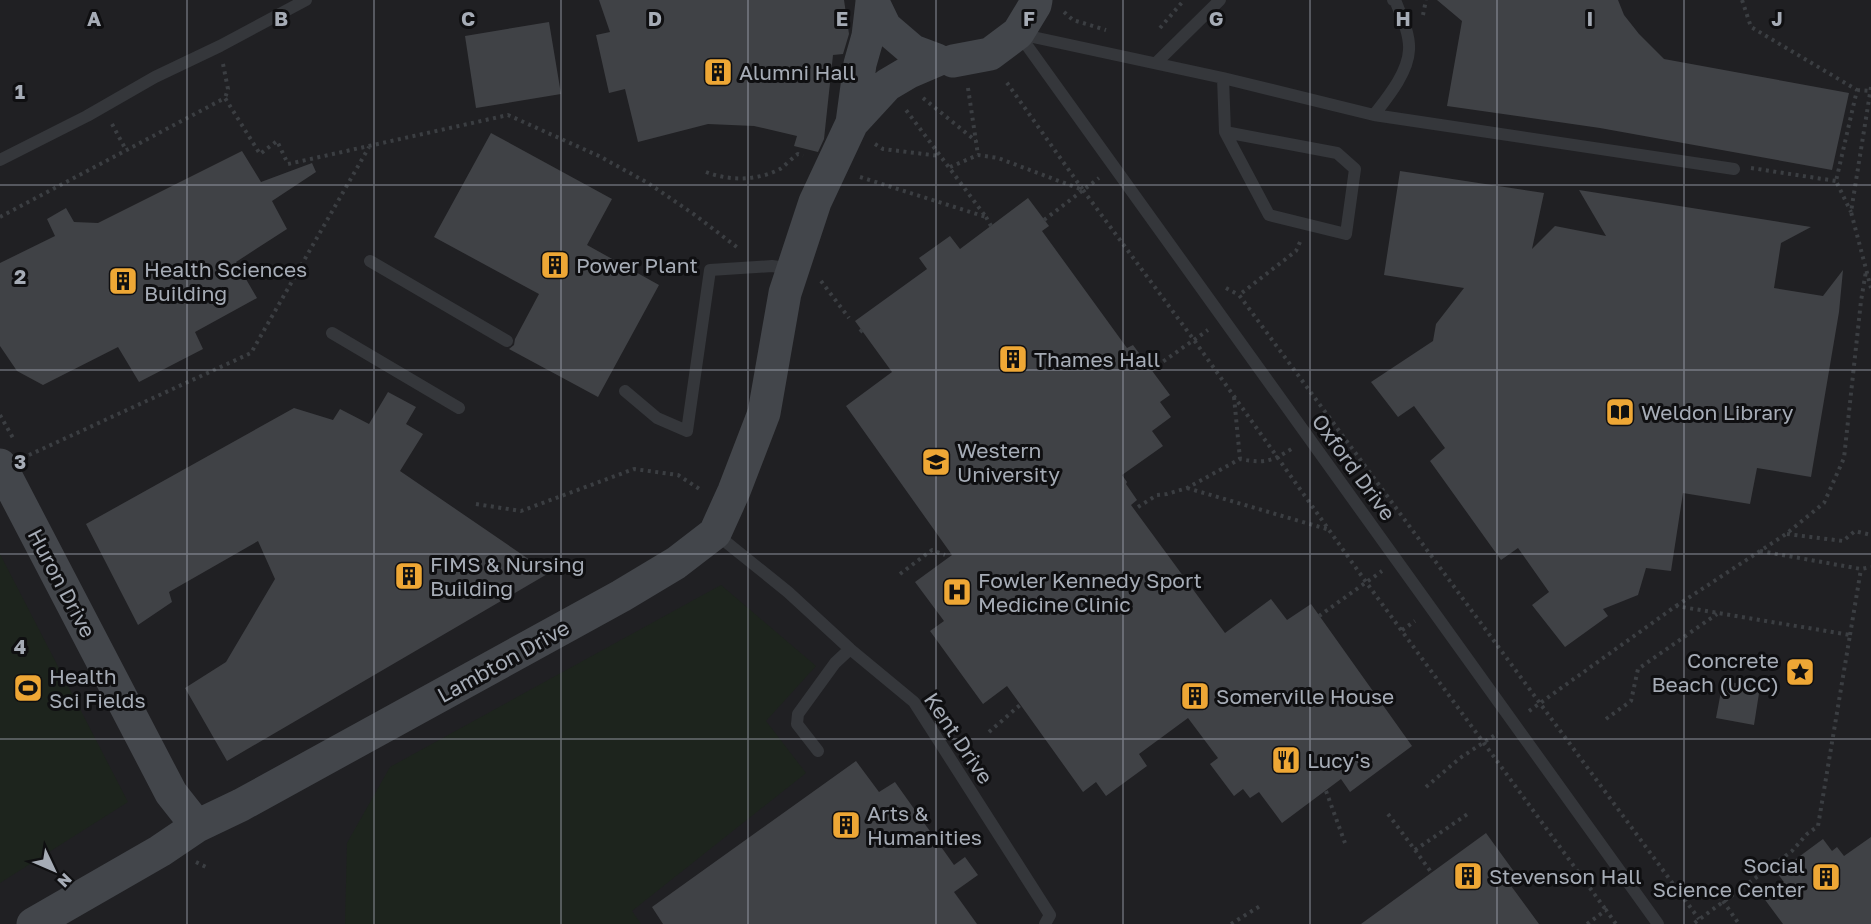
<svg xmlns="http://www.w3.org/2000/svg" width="1871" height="924" font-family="'Golos Text',sans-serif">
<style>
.built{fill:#202023}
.green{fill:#1d241d}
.building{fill:#404246}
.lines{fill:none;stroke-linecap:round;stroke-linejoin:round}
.path{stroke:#3b3e42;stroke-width:4;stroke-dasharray:3 4.5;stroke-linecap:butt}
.lane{stroke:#35373b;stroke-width:12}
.secondary{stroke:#43464b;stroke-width:33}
.grid{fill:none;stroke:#a6acb6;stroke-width:1.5;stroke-opacity:0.55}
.labels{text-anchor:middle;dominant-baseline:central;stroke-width:6;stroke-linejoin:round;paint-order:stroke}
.poi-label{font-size:21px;fill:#a6acb6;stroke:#0f0f11;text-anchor:start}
.street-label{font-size:21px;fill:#a6acb6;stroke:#0f0f11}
.grid-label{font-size:20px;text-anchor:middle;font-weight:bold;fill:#a6acb6;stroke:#0f0f11;stroke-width:6;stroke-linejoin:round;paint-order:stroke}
</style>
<rect width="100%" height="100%" fill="#141416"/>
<path class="built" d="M0 0H1871V924H0Z"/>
<path class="green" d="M0 554 128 802 0 883Z
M721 585 816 666 766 721 806 773 632 911 641 924H345L347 843 390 767Z"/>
<path class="building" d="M599 0H844L849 34 843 54 833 55 824 139 818 152 794 146 797 136 754 126 708 124 638 142 625 89 609 93 596 35 610 32Z
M1437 0H1618L1624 15 1639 34 1664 59 1849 93 1832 170 1600 128 1447 106 1462 21Z
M549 22 561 94 476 108 465 36Z
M491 133 612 199 587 245 659 285 598 397 509 349 514 345 515 339 539 294 434 237Z
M242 151 261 182 312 163 316 172 272 201 287 229 236 262 257 298 195 332 203 349 139 382 118 347 43 385 17 371 0 346V263L55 236 47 219 66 208 74 222 98 223Z
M1400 171 1544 193 1532 249 1555 226 1606 236 1579 190 1811 227 1781 243 1774 288 1823 296 1843 270 1839 312 1811 477 1757 468 1750 504 1683 493 1671 571 1646 568 1638 595 1603 609 1608 616 1565 647 1532 605 1549 592 1518 548 1501 560 1430 461 1445 448 1414 406 1398 417 1371 382 1433 341 1436 324 1464 288 1384 275Z
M1028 198 1049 226 1042 231 1127 348 1133 345 1170 395 1160 402 1171 417 1152 431 1163 446 1122 475 1127 482 1126 484 1137 500 1131 505 1225 633 1271 599 1287 620 1311 604 1412 746 1350 792 1341 779 1282 823 1259 792 1250 798 1243 789 1234 796 1210 764 1218 758 1188 718 1139 754 1147 766 1106 796 1096 782 1083 792 1007 686 983 704 930 631 944 621 915 582 952 555 846 406 892 372 855 321 927 269 919 258 950 236 960 249Z
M388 392 416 407 406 424 423 434 400 471 549 573 227 761 185 688 226 662 275 579 258 541 169 592 172 602 138 625 86 524 294 408 333 420 340 409 369 424Z
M1723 681 1760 687 1754 725 1716 718Z
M856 761 879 792 895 782 954 865 965 857 978 875 954 892 977 924H663L652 907Z
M1486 833 1515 873 1506 879 1539 924H1361Z
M1871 837V924H1783L1763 897 1784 882 1777 873 1823 839 1832 851 1837 847 1844 856Z"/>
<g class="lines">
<path class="path" d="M1742 0 1751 27 1857 90 1836 181 1851 212
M1064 12 1073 20 1106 30
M1423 15 1426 0
M1160 28 1184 0
M223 64 228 89 225 98
M1871 87 1851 212 1871 288
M968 88 978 155
M1857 90 1870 91
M923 98 976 141
M112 124 126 150
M875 144 883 149 940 156
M950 167 978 155 998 158 1083 190 1005 80
M1751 168 1836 181
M706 172C729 181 757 181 780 169 786 165 792 158 798 154L803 156
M860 177 986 217 906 110
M1083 190 1194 340 1366 582 1606 910
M0 217 225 98 260 154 277 141 288 164 508 115 599 156 648 183 695 215 738 248
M986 217 991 226
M1044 220 1099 178
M1300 242 1296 251 1239 295 1699 919
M821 281 849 318
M1226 288 1239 295
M860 332 862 330
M1151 370 1208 330
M1234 397 1240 459
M0 415 13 438
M29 455 251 353 369 147
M1187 488 1330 530
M476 504 521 511 634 469 678 475 701 490
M1138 507 1157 495 1167 494 1187 488 1240 459C1265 464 1272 461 1293 448
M1787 534 1843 541 1855 531 1871 535
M1760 551 1861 569 1871 567
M900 574 932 550 945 555
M1676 606 1786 534 1824 503 1844 458 1861 301 1866 271
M1319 616 1382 571
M1402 630 1415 621
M1850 635 1861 569
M1529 711 1676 606 1850 635 1818 826 1807 834 1792 851 1693 924
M1606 719 1631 701 1638 669 1717 614
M989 732 1020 705
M1426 787 1460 758 1498 733
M1326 791 1345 843
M1388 814 1415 850 1469 813
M1415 850 1431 872
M196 862 206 867
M1723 901 1739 924
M1231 924 1260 906
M1587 924 1606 910 1616 924"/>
<path class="lane" d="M1018 33 1658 924
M1019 34 1223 78 1225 132 1269 215 1346 234 1355 169 1337 153 1225 132
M1157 62 1220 0
M1223 78 1374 115 1734 169
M1374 115C1387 98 1408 73 1409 50 1410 34 1401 15 1395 0H1393
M0 160 87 116 155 77 220 46 306 0
M370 261 507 341
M332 333 459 408
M625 391 657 418 687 431 710 270 772 266 792 269
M716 534 788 592 850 649 914 702 1050 915 1045 924
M818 751 797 724 798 714 835 663 850 649"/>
<path class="secondary" d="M872 0 885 27 913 51 937 60
M953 61 990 54 1018 33 1035 5 1036 0
M852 123 860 64 868 36 872 2
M0 465 171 793 197 826
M33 924 160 851 197 826 241 805 621 596 676 563 715 533 734 491 764 413 785 293 815 202 852 123 887 85 909 72 937 60"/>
</g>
<path class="grid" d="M187 0V924M374 0V924M561 0V924M748 0V924M936 0V924M1123 0V924M1310 0V924M1497 0V924M1684 0V924M0 185H1871M0 370H1871M0 554H1871M0 739H1871"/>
<defs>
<g id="building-square" transform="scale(1.5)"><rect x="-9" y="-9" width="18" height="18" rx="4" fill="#eea735" stroke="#0f0f11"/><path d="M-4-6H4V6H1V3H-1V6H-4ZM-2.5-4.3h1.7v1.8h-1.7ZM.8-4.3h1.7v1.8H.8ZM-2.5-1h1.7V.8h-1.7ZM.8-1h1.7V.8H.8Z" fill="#111"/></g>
<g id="library-square" transform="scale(1.5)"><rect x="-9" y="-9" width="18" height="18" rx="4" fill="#eea735" stroke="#0f0f11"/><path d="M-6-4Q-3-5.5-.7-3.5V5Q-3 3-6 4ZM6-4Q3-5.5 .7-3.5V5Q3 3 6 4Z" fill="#111"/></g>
<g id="university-square" transform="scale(1.5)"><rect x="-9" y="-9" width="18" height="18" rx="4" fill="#eea735" stroke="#0f0f11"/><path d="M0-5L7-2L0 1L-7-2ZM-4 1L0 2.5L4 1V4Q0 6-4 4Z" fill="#111"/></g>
<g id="hospital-square" transform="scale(1.5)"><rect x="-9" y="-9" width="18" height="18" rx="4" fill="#eea735" stroke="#0f0f11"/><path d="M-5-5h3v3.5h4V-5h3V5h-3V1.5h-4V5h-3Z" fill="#111"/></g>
<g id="sight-square" transform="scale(1.5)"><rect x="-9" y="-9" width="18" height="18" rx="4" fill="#eea735" stroke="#0f0f11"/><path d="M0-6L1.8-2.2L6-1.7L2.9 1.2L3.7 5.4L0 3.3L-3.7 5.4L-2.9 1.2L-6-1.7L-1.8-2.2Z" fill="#111"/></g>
<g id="stadium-square" transform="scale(1.5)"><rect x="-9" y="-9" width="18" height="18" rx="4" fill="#eea735" stroke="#0f0f11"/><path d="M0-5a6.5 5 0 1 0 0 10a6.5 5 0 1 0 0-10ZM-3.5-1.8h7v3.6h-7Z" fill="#111"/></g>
<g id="restaurant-square" transform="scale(1.5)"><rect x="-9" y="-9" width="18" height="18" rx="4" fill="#eea735" stroke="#0f0f11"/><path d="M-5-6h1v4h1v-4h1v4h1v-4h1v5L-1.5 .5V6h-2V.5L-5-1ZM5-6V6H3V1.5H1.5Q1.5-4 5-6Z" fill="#111"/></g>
</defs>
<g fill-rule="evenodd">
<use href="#building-square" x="718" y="72"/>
<use href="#building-square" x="555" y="265"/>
<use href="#building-square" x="123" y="281"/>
<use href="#building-square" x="1013" y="359"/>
<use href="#library-square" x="1620" y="412"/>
<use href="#university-square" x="936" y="462"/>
<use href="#building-square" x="409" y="576"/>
<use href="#hospital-square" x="957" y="592"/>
<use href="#sight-square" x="1800" y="672"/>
<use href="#stadium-square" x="28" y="688"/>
<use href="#building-square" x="1195" y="696"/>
<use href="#restaurant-square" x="1286" y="760"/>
<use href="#building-square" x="846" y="825"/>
<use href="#building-square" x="1468" y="876"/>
<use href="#building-square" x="1826" y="877"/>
</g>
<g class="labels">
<g class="poi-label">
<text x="739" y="72">Alumni Hall</text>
<text x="576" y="265">Power Plant</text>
<text x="144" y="269">Health Sciences<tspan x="144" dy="24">Building</tspan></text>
<text x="1034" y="359">Thames Hall</text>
<text x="1641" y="412">Weldon Library</text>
<text x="957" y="450">Western<tspan x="957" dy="24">University</tspan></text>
<text x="430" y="564">FIMS &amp; Nursing<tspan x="430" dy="24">Building</tspan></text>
<text x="978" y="580">Fowler Kennedy Sport<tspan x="978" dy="24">Medicine Clinic</tspan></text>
<text x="1779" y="660" text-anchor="end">Concrete<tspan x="1779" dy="24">Beach (UCC)</tspan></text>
<text x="49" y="676">Health<tspan x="49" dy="24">Sci Fields</tspan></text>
<text x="1216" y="696">Somerville House</text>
<text x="1307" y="760">Lucy's</text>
<text x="867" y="813">Arts &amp;<tspan x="867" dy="24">Humanities</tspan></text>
<text x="1805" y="865" text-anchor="end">Social<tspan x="1805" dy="24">Science Center</tspan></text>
<text x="1489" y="876">Stevenson Hall</text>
</g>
<g class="street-label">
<text transform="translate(1354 467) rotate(54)">Oxford Drive</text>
<text transform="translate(62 583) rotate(62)">Huron Drive</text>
<text transform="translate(503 661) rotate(-29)">Lambton Drive</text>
<text transform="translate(959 738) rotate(56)">Kent Drive</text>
</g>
</g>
<g class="grid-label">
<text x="94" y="26">A</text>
<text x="281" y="26">B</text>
<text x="468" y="26">C</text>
<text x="655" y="26">D</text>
<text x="842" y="26">E</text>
<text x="1029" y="26">F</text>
<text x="1216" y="26">G</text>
<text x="1403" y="26">H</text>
<text x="1590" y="26">I</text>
<text x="1777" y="26">J</text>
<text x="20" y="99">1</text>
<text x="20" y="284">2</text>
<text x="20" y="469">3</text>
<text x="20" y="654">4</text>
</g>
<g transform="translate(54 870) rotate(134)" stroke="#0f0f11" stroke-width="4.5" paint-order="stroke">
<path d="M0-4.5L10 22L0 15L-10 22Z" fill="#a6acb6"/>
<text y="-9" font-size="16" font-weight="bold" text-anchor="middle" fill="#a6acb6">N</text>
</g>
</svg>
